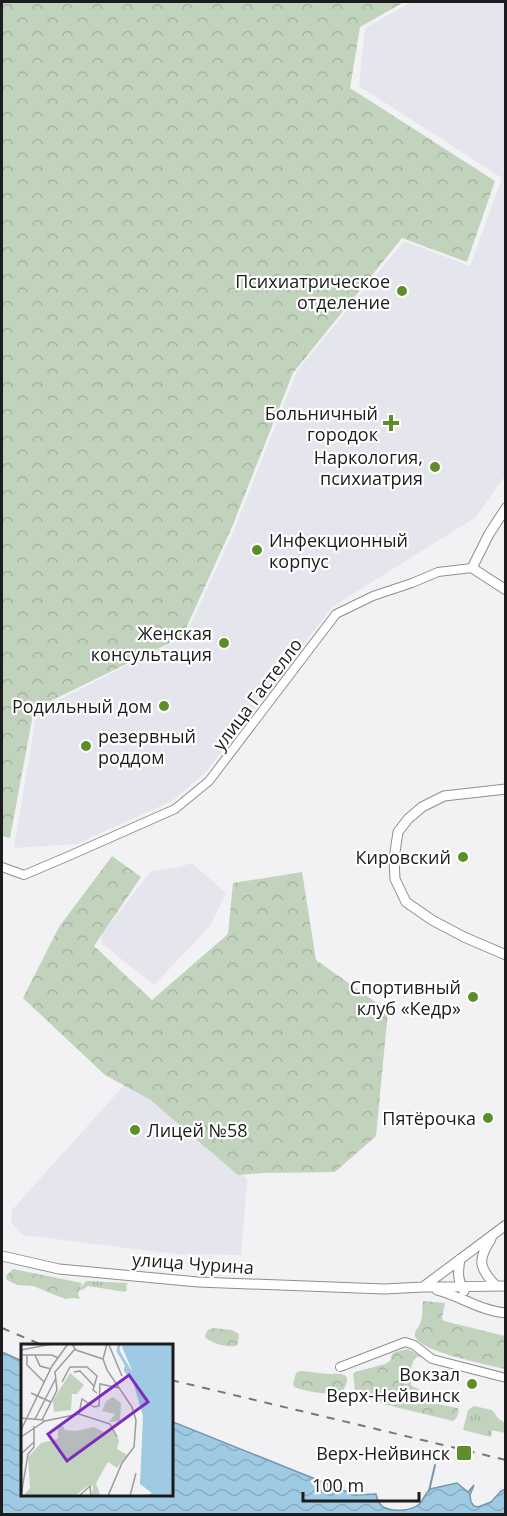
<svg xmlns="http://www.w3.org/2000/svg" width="507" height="1516" font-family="'Open Sans',sans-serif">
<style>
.built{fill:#e5e5ee}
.grass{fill:url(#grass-tufts)}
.forest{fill:url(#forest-crowns)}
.water{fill:url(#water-waves);stroke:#7796a8;stroke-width:1.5}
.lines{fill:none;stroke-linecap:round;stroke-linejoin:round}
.stream{stroke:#7796a8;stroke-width:2}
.minor-casing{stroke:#8f8f91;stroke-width:10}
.tertiary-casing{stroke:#8f8f91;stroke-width:11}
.minor{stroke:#fff;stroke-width:8}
.tertiary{stroke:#fff;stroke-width:9}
.rail{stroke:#787879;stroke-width:2;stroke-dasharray:8 8;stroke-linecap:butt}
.poi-dot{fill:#5c8f27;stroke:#fff;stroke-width:2}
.labels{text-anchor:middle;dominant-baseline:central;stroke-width:4.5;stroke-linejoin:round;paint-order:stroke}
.poi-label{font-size:18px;fill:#1c1c1d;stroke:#fff;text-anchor:end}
.street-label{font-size:18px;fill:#1c1c1d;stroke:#fff}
.inset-river{fill:none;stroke:#9ecae4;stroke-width:3}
.inset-road{fill:none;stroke:#9c9c9e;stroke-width:1.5}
.view{fill:#7b2cbf;fill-opacity:0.15;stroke:#7b2cbf;stroke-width:3}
.inset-edge{fill:none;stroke:#1c1c1d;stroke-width:3}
</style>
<defs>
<pattern id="grass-tufts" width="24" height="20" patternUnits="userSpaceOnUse" patternTransform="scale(1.5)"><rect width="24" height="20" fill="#c2d3bd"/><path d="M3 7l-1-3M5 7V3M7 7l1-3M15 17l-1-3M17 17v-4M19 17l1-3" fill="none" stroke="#a6b5a2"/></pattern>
<pattern id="forest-crowns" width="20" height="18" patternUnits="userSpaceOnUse" patternTransform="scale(1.5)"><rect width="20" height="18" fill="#c2d3bd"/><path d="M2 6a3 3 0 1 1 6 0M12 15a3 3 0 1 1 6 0" fill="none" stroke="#a6b5a2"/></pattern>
<pattern id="water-waves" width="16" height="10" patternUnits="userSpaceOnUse" patternTransform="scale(1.5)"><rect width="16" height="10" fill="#9ecae4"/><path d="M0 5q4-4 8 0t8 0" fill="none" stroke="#88adc3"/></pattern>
</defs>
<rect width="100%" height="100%" fill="#f2f2f4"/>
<path class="built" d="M411 2H505V476L476 517 332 607 205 773 172 801 76 844 14 848 37 711 185 636 232 535 297 371 404 241 470 266 502 178 359 86 365 28Z
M192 863 226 893 210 926 154 985 101 943 103 933 151 871 179 867Z
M127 1082 247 1179 241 1255 174 1254 23 1235 11 1222 12 1210Z"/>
<path class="grass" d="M86 1281 128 1283 126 1286 127 1290 125 1292 88 1286 82 1290H79Z
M474 1406 492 1410 498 1418 505 1423V1433L492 1430 491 1437 463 1430 468 1410Z"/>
<path class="forest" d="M2 2H404L360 27 350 88 495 181 467 262 402 238 293 373 232 527 182 637 34 709 10 838 2 836Z
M112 856 141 877 94 946 152 1000 228 934 233 883 302 872 316 960 388 1011 376 1136 335 1172 263 1173 238 1175 149 1099 105 1075 23 998 59 927Z
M13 1269 82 1283 78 1294 80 1299 73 1298 65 1299 33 1286 17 1285 7 1280 6 1276Z
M423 1301 445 1303 442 1318 444 1321 505 1336V1369C490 1365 419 1352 415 1336 414 1330 418 1329 420 1324 423 1318 422 1308 423 1301Z
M212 1328 232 1330 239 1334 238 1343 236 1346C227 1347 212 1344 205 1337 206 1332 207 1330 212 1328Z
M408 1349 423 1357H417C409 1363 411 1376 411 1385 414 1388 422 1389 423 1393 423 1395 422 1397 423 1399L425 1401 457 1408 459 1410C458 1414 457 1419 453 1421L383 1404 373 1394 355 1390 353 1374 355 1372 385 1364 390 1361 392 1354 395 1352Z
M300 1371C310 1371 320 1374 331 1374 335 1374 343 1373 346 1376 349 1380 345 1387 343 1391 328 1396 309 1392 294 1387L293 1384 296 1373Z"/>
<path class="water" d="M2 1352 22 1361V1494H171V1421L355 1495 376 1494C377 1499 379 1504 383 1507 392 1512 410 1511 418 1505 424 1501 424 1494 430 1489L457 1483 468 1492 474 1485 470 1495 471 1502 474 1506 478 1507 491 1502 501 1491 505 1489V1514H2Z"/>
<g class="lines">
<path class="stream" d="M429 1491 435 1465"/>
<g class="minor-casing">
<path id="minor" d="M2 867 24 875 71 855 175 809 209 781 336 614 373 596 412 583 438 572 472 568
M340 1367 405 1342 414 1345 432 1359 506 1378"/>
</g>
<g class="tertiary-casing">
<path id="tertiary" d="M506 508 489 534 472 568 506 590
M506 789 444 796 422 807 408 819 398 832 394 859 395 879 406 902 432 920 464 937 506 955
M491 1239C477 1260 479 1268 496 1286
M2 1256 59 1269 198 1282 384 1289 423 1287 506 1286
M460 1259C458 1271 457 1280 464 1291
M423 1287 506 1225
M437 1290C460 1296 481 1311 506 1313"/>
</g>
<use href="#minor" class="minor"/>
<use href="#tertiary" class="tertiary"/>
<path class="rail" d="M2 1328 42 1345
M171 1380 506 1460"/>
</g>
<g class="poi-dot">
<circle cx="402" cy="291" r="6"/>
<path d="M388 414h6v6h6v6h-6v6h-6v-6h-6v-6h6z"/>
<circle cx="435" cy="467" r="6"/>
<circle cx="257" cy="550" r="6"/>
<circle cx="224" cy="643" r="6"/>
<circle cx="164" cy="706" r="6"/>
<circle cx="86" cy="746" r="6"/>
<circle cx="463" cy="857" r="6"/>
<circle cx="473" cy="997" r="6"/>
<circle cx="488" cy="1118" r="6"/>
<circle cx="135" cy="1130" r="6"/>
<circle cx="472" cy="1384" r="6"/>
<rect x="456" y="1445" width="16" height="16" rx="3"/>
</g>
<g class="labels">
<g class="poi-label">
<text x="390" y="281">Психиатрическое<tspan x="390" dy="21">отделение</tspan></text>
<text x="378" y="413">Больничный<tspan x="378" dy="21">городок</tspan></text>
<text x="423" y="457">Наркология,<tspan x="423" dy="21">психиатрия</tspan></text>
<text x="269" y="540" text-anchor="start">Инфекционный<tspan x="269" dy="21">корпус</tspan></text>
<text x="212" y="633">Женская<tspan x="212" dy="21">консультация</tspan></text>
<text x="152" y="706">Родильный дом</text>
<text x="98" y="736" text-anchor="start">резервный<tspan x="98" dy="21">роддом</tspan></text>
<text x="451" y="857">Кировский</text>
<text x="461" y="987">Спортивный<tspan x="461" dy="21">клуб «Кедр»</tspan></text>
<text x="476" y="1118">Пятёрочка</text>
<text x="147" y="1130" text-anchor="start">Лицей №58</text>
<text x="460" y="1374">Вокзал<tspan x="460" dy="21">Верх-Нейвинск</tspan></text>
<text x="450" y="1453">Верх-Нейвинск</text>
</g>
<g class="street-label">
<text transform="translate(257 694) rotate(-53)">улица Гастелло</text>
<text transform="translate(193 1263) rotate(4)">улица Чурина</text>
</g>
</g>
<g transform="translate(21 1344)">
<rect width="152" height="152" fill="#f2f2f4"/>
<path d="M49 29 63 41 56 50H51L50 66 33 68 32 56ZM92 53 100 59 99 77 88 78 94 70 81 67 85 57ZM42 82 44 86 55 87 73 83 83 88 91 84 98 96 96 105 106 111 96 124 87 118 75 139 79 151H71L72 142 68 141 55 151 2 152 9 144 7 113 20 99 37 95V83Z" fill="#c2d3bd"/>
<path d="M151 0V151H127L131 149 119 140 122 72 112 38 103 27V23L107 22 111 27 100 0Z" fill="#9ecae4"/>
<path class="inset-river" d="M98 0 97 7 110 29"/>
<path class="inset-road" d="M51 0 55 6 82 15M86 0 82 15 86 26 111 63 115 76 113 103 101 119 87 152M88 1 101 32M0 6 31 0M0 11H31L37 14M6 11V21L23 38M14 11 19 22 30 25M53 28 59 27 73 42M41 38 49 23H66L76 32 72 46 76 49M10 49 30 58M78 52 88 45 78 53M58 70 61 55 73 63 78 62 79 40 98 44M58 70 89 80 96 93M0 74 23 76M14 75 35 34M21 76 36 46 34 28 54 5M0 86 31 22 47 0M0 93 24 77 58 70M1 119V109L13 98M0 152 7 110 13 103V82M58 152 69 142 70 152M109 152 115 129"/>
<path class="view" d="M108 31 127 58 46 117 27 90Z"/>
<rect width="152" height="152" class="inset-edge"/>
</g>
<rect width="507" height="1516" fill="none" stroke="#1c1c1d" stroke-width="6"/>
<path d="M303 1492v9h116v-9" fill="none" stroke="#1c1c1d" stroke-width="3"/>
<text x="312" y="1492" font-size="18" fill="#1c1c1d" stroke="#ffffff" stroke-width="4.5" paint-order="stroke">100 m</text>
</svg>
